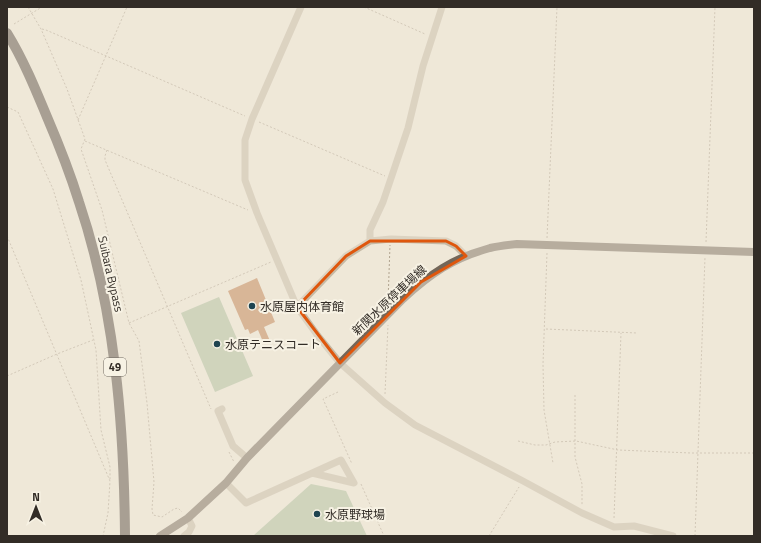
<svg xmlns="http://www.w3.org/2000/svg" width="761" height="543" font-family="'Titillium Web','Noto Sans JP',sans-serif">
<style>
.green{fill:#aabc9a}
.building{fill:#bd7a48}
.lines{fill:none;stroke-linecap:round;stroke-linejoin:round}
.path{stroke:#b1a490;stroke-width:1;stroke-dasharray:2 2;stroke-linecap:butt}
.minor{stroke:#c6baa5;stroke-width:7}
.major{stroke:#736658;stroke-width:8}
.highway{stroke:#53483e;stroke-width:10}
.marked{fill:none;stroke:#df570d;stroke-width:3;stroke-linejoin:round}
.poi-dot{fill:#1f4450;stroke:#f7f2e4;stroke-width:1.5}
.labels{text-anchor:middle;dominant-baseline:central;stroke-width:4;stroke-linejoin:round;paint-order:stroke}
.shield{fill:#f7f2e4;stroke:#6d675f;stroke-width:1}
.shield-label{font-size:11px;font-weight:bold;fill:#322c26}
.street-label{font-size:12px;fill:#322c26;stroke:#f7f2e4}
.poi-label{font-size:12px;fill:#322c26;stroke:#f7f2e4;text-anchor:start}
</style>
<rect width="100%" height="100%" fill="#efe8d8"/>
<path class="green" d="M219 297 253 376 215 392 181 313Z
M311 484 346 491 367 536H253Z"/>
<path class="building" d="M257 278 275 322 264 327 270 341 264 344 258 330 250 334 248 329 245 330 228 291Z"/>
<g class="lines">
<path class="path" d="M28 7 41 29 67 89 85 139 81 149 102 210 129 323 139 341 147 403 154 482 152 509 153 515 162 517 174 509 178 508 182 512
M364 7 425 34
M14 24 42 7
M42 29 46 30 245 116
M7 107 18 112 53 189 81 280 96 350 101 430 110 467V481
M78 120 127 7
M259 122 385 176
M85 141 248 210
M107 150 105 156V160L211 409
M7 236 110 481 108 513 103 536
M547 238 557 7
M706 242 715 7
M547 253 543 364 544 410 553 463
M388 302 390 245
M129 323 271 262
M546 329 637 333
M7 376 57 354 93 340
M338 392 323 399 352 464
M385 394 388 325
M575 395V457L582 484V505
M518 441 535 445H546L555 442 576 441 618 450 691 453H754
M229 452 234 462
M361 484 384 536
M614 518 621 333
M489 536 519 487
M695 536 705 257"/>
<path class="minor" d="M301 7 252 119 245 140V180L257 213 297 307 318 336 340 363 385 403 415 425 523 481 582 513 614 527 634 526 673 536
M370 241V230L383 202 408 128 423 66 442 7
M297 307 346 256 370 241 391 239 446 241 456 246 466 256
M222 409 218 411 233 446 247 458
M226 483 246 503 341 460 354 483 312 473
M184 536 189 532 192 526 188 518"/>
<path class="major" d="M160 536 188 518 226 483 247 458 403 299C430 274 453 258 490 248 499 246 508 245 517 244L754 252"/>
<path class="highway" d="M7 33C23 59 35 88 47 117 59 145 70 173 79 202 115 309 124 424 125 536"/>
</g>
<path d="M0 0H761V543H0ZM370 241H446L456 246 466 256 421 282 340 363 297 307 346 256Z" fill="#efe8d8" fill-opacity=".55" fill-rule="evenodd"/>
<path class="marked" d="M370 241H446L456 246 466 256 421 282 340 363 297 307 346 256Z"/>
<g class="poi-dot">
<circle cx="252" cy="306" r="4"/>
<circle cx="217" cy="344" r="4"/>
<circle cx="317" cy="514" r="4"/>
</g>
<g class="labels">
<rect class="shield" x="104" y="358" width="22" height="18" rx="3"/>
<g class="shield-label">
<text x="115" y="367">49</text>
</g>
<g class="street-label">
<text transform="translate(111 274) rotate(77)">Suibara Bypass</text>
<text transform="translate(389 300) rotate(-43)">新関水原停車場線</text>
</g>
<g class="poi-label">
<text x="260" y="306">水原屋内体育館</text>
<text x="225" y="344">水原テニスコート</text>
<text x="325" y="514">水原野球場</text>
</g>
</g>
<rect width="761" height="543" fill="none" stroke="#322c26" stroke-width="16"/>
<g transform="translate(36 507)" stroke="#f7f2e4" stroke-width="3" paint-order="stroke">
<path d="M0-3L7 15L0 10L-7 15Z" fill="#322c26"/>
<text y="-6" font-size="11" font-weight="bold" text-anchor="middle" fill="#322c26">N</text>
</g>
</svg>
